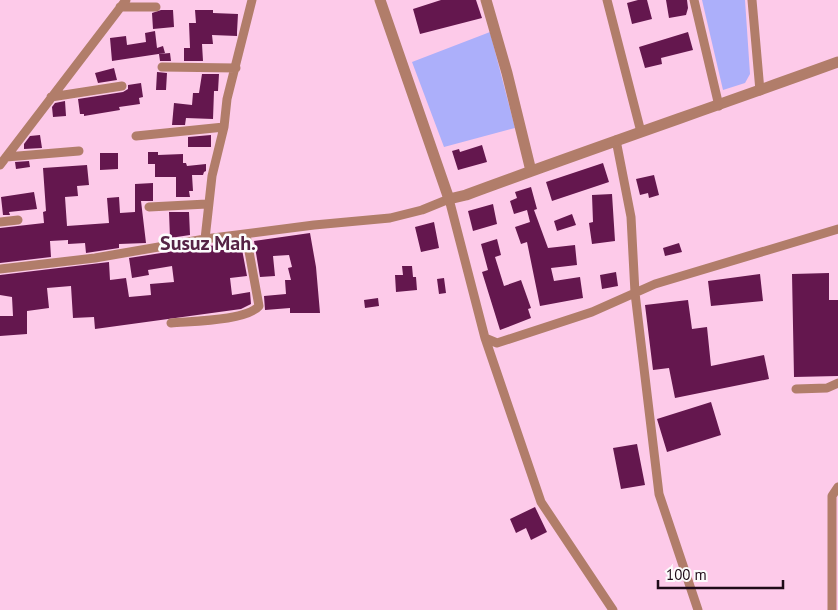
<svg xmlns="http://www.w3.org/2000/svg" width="838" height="610" font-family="'PT Sans',sans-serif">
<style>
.green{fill:#acaffa}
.building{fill:#64174e}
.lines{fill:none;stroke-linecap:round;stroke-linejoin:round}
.minor{stroke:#b17d6a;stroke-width:9}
.tertiary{stroke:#b17d6a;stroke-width:11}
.labels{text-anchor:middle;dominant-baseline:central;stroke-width:5;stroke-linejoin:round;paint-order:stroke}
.district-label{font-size:20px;font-weight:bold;fill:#552345;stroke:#fcfcfc}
</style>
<rect width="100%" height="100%" fill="#fdcae9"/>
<path class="green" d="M702 0H745L750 74 745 83 723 90Z
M490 32 515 128 444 147 412 62Z"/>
<path class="building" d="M441 0H476L482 18 420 34 413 9Z
M638 0H647L652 19 632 24 627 3Z
M666 0H687L688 8 686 15 669 18Z
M161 10H173L174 27 153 29 152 13Z
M195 10H213V13L238 14 237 32V36L212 35 213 44H202L203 61H184V48H190L189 23H196Z
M155 31 157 48 163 46 165 53 112 61 110 38 126 36 127 45 146 42 145 33Z
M688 32 693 50 661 58 662 64 645 68 639 47Z
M170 53 171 61H160L159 54Z
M114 68 117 80 98 83 95 73Z
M157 72 167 73 166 90H156Z
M202 74H219L218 91H214L213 119 186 118 185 125H172L174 103 192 105 193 93H199Z
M141 83 143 97 139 98 140 104 119 107 120 110 84 116V114H80L78 99 123 92 128 89V85Z
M65 101 66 116 53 117 52 107 55 103Z
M40 135 42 148 24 149V144L30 136Z
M211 135V147H188V137Z
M482 145 487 162 458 170 452 151 459 149 460 152Z
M148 152H158V155L183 154V163H186L187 166 206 164V171L204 172 203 175H192L193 191H189L190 197H176V177H155V164H148Z
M100 153H118V169L100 170Z
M29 161 30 167 16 169 15 162Z
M603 163 609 182 552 201 546 182Z
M87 165 89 185 77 186 78 196 65 197 67 226 109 223 107 198 119 197 120 213 135 212V184L153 183V201H141L146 243 119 244V248L86 253 85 243 68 244V240L50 241 51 257 0 263V228L44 223 43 212 46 211 43 168Z
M654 175 659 195 649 198 648 193 640 195 636 179Z
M531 187 537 209 534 210 548 248 575 245 577 265 551 268 554 281 580 277 583 298 540 306 527 242 521 244 515 227 530 222 527 210 514 214 510 201 517 198 515 192Z
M34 192 37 209 9 212 10 215H3L1 197Z
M612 194 615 241 592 244 589 223 593 222 592 195Z
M493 204 497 224 473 231 468 211Z
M169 212H189L190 235 170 238Z
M572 214 576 225 557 231 554 221Z
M434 222 439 248 421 252 415 227Z
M310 233 316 267 320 313H290V308L265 310 264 296 286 294 285 280H291L288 268 292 267 289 255 273 256 275 276 260 277 254 241Z
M497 239 501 255 495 257 504 286 521 280 531 308 528 309 531 318 500 330 482 272 488 270 481 244Z
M679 243 682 252 665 256 663 248Z
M241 244 247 276 230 278 232 295 250 292 251 304 241 309 95 329 94 317 73 318 71 286 47 288 49 308 27 311V334L0 336V316H13L12 297 0 295V275L109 262 110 280 126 278 129 297 151 295 150 284 174 282 172 266 148 270 149 275 132 278 129 258 206 246Z
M402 266H412L413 277H416L417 290 396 292 395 275H403Z
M616 272 618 286 602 289 600 275Z
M829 273V300H838V376L794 377 792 274Z
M760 274 763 301 711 306 708 281Z
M444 278 446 293 439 294 437 279Z
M378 298 379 306 365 308 364 300Z
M688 300 692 329 707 327 711 366 764 355 769 379 675 398 669 368 653 370 645 305Z
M711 402 721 435 667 452 657 419Z
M637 444 645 485 621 489 613 448Z
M535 507 547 532 531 540 526 528 516 533 510 519Z"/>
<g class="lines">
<path class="minor" d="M607 0 641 132
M694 0 719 106
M752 0 760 91
M120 7H156
M162 67 236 68
M51 97 122 86
M136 136 224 127
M616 140 631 217 635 293 659 494 698 610
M6 157 79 151
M0 165 126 0
M149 207 207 204
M0 222 18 220
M205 239 212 176 224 127 227 99 252 0
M0 269 95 258 205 239 314 225 390 218 422 210 449 199 485 338 497 343 592 312 655 284 838 229
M171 323C191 321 246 321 259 306L246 235
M485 338 541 502 613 610
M796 389 827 388 838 383
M832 610V496L838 487"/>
<path class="tertiary" d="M380 0 449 199 466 195C590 149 714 107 838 62
M486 0 507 73 531 171"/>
</g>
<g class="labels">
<g class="district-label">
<text x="208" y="243">Susuz Mah.</text>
</g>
</g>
<path d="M658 580v8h125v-8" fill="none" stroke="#1f0a18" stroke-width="2.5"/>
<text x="666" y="580" font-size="15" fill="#1f0a18" stroke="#fcfcfc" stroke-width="4" paint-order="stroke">100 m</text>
</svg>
